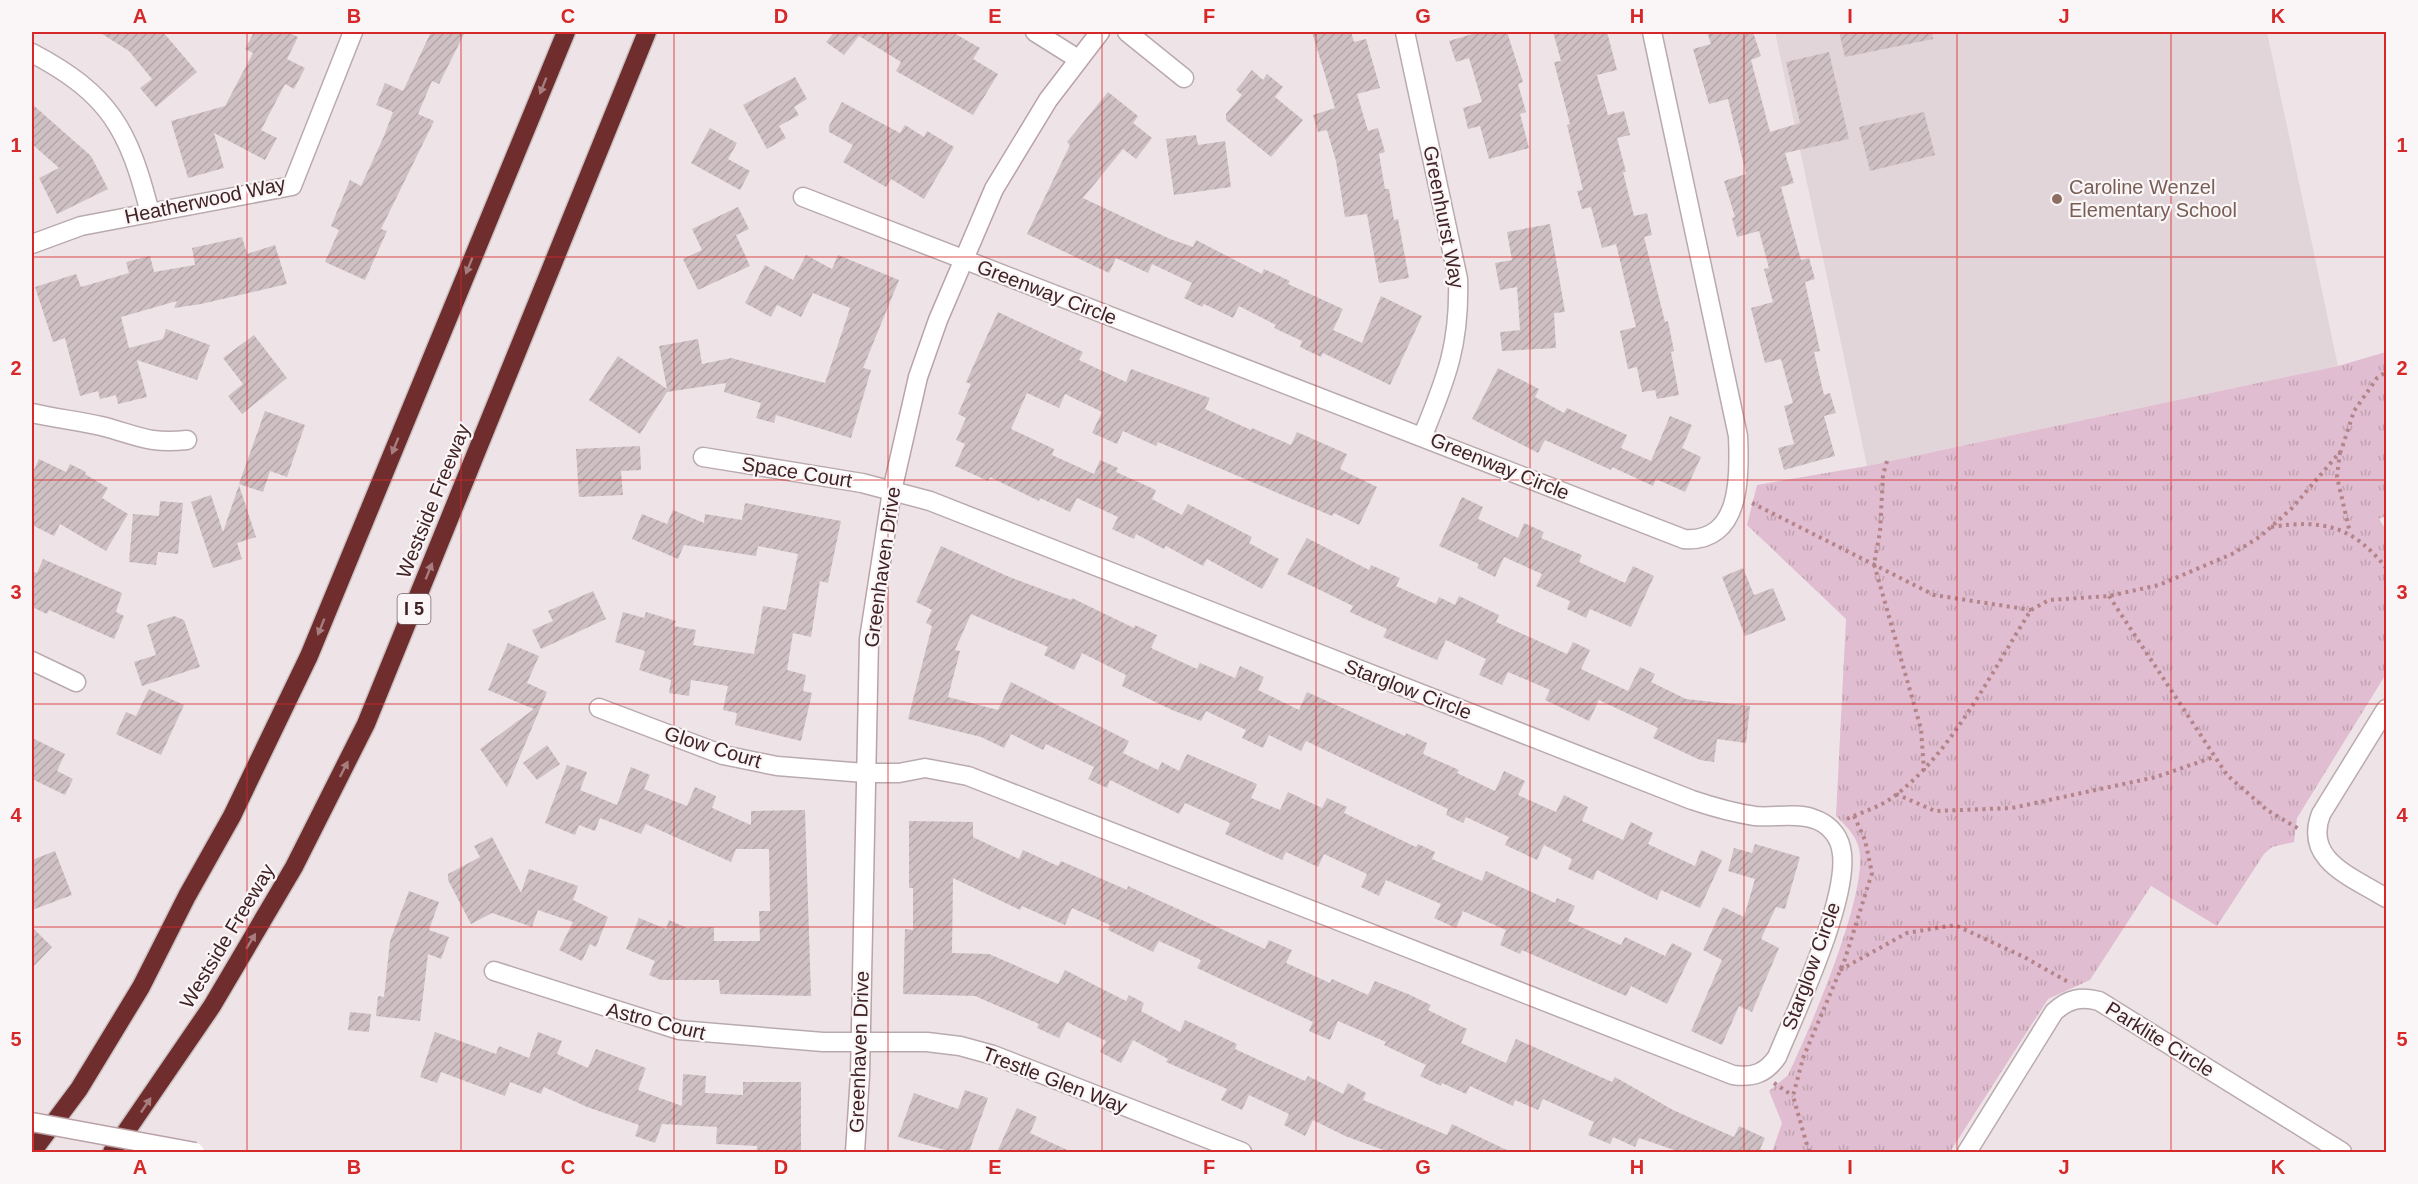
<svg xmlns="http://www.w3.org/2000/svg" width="2418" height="1184" font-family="Arial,sans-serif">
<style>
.built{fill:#e2d5d9}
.park{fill:url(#park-tufts)}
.building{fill:url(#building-hatch)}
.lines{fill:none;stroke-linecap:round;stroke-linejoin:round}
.street-casing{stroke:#baaaad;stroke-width:21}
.secondary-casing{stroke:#bba2a6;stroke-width:21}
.highway-casing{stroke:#cac1c2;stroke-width:21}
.path{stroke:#b38489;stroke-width:4;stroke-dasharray:3 4.5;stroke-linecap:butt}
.street{stroke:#fff;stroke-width:18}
.secondary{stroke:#fff;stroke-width:18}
.highway{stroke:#6f2d2e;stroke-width:18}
.secondary-bridge-casing{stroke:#bba2a6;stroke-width:21;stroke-linecap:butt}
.secondary-bridge{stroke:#fff;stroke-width:18}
.oneway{fill:#a77d7e}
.grid{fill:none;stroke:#d62828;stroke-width:1.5;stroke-opacity:0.55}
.education-dot{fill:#8d6e63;stroke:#faf5f7;stroke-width:2}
.labels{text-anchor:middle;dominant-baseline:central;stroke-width:4.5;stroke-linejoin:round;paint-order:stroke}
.shield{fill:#faf5f7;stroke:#786264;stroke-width:1.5}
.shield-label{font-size:18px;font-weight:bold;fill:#412325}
.education-label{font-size:20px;fill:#785e54;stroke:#faf5f7;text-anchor:start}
.street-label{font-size:20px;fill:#412325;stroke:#faf5f7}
.neatline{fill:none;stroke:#d62828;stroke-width:2}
.grid-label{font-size:20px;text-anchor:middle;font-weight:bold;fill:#d62828}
</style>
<defs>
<pattern id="park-tufts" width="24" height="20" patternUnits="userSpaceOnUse" patternTransform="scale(1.5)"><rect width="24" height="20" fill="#e0bdd0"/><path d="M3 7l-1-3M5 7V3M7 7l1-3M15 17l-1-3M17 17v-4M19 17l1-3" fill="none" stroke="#c1a2b2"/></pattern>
<pattern id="building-hatch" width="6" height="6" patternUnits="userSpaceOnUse" patternTransform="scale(1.5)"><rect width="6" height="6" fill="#cfc0c4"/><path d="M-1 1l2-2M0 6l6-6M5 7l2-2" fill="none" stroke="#b3a5a8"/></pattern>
</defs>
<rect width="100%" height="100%" fill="#eee4e7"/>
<path class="built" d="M1775 32H2267L2338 366 1867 466Z"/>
<path class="park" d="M2386 352V516L2379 519 2386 530V674L2297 818 2294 842 2272 847 2264 854 2217 926 2151 886 2090 980 2048 999 1950 1152H1772L1782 1123 1769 1091 1788 1075C1809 1031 1869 893 1859 849 1856 835 1846 826 1836 816L1846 619 1747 525 1757 485 1867 466 2338 366Z"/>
<path class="building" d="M99 32H163L197 72 156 107 140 88 152 79 129 51Z
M254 32H287L298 37 287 59 305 68 294 89 285 84 261 130 277 138 265 160 214 133 224 168 188 178 171 121 225 106 253 53 245 49Z
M431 32H465L439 84 432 81 418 114 434 121 381 229 387 231 365 280 325 262 339 230 331 226 350 180 361 186 384 136 393 112 376 105 385 83 403 91Z
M834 32H952L980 48 973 59 998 74 973 115 896 71 901 62 859 36 844 55 826 42Z
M1312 32H1351L1354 42 1366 39 1380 88 1357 94 1368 131 1378 128 1385 152 1379 154 1385 189H1389L1394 220 1398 219 1409 278 1379 283 1367 214 1345 217 1336 161 1327 130 1318 132 1313 115 1335 108Z
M1479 32H1507L1523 82 1518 84 1526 112 1520 114 1529 148 1489 159 1480 126 1468 129 1463 108 1482 102 1469 58 1456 62 1449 41Z
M1553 32H1607L1617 70 1597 75 1608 115 1624 111 1630 135 1617 138 1626 172H1623L1634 216 1647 213 1652 235 1644 237 1665 322 1668 321 1674 351 1671 352 1679 395 1657 399 1655 390 1642 392 1637 367 1628 369 1620 331 1636 327 1616 244 1602 248 1591 207 1582 209 1577 191 1583 190 1567 125 1570 124 1554 62 1561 61Z
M1707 32H1753L1761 56 1751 60 1770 132 1800 123 1786 62 1829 52 1849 139 1785 153 1794 183 1781 187 1801 260 1809 258 1815 279 1805 282 1820 351 1814 352 1824 395 1830 393 1836 413 1824 416 1835 456 1784 470 1778 448 1794 444 1784 406 1793 403 1781 359 1765 363 1751 308 1773 302 1764 269 1769 268 1759 231 1737 237 1732 218 1735 217 1724 181 1746 174 1728 99 1709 104 1693 49 1711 44Z
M1839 32H1932L1933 39 1845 57Z
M1252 70 1263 80 1267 74 1283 87 1275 97 1303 120 1271 157 1226 120V114L1242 95 1236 90Z
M795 77 807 99 794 107 799 115 779 126 786 138 767 149 743 105Z
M1108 92 1138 116 1133 123 1152 138 1136 159 1123 149 1083 198 1170 239 1193 247 1196 240 1262 274 1264 269 1290 281 1288 284 1343 309 1333 330 1362 343 1381 296 1422 316 1390 385 1323 353 1321 357 1300 347 1302 341 1274 328 1276 325 1239 306 1233 318 1204 304 1202 307 1184 298 1192 283 1152 264 1148 273 1116 258 1109 273 1027 234 1070 145 1067 142Z
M842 102 900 133 905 125 924 137 927 131 954 147 924 199 891 179 886 187 843 162 853 145 829 132V126Z
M32 104 91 156 108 189 57 214 39 178 59 168 32 144Z
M1924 112 1935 155 1870 171 1859 127Z
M710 128 737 143 728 159 750 171 740 190 691 163Z
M1196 135 1198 145 1225 141 1231 187 1174 195 1166 139Z
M738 207 749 229 736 235 750 266 698 290 683 259 702 250 692 229Z
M1550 224 1565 312 1554 313 1556 348 1502 351 1500 332 1520 330 1517 287 1500 290 1495 263 1512 260 1507 232Z
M242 237 247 254 275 245 287 284 201 304 174 308 177 301 121 317 129 348 163 339 166 329 210 345 197 380 137 360 147 397 118 404 116 395 100 399 98 391 80 396 65 338 53 342 35 287 76 274 81 287 129 273 126 262 150 256 154 272 195 265 192 248Z
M806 255 832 269 838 255 899 280 863 368 871 370 851 438 776 415 774 423 756 418 761 403 724 392 726 383 667 392 640 434 589 400 618 356 667 389 659 346 698 339 702 364 731 358 825 383 850 308 813 293 801 317 777 305 771 317 745 303 765 265 793 280Z
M998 312 1083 352 1079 360 1126 382 1131 369 1210 398 1205 409 1251 430 1252 428 1291 445 1297 432 1347 454 1340 469 1377 487 1359 525 1334 513 1332 516 1158 442 1156 446 1123 431 1117 444 1092 433 1102 412 1065 394 1059 408 1027 393 1011 429 1054 449 1052 455 1094 474 1100 460 1118 468 1116 472 1156 490 1152 499 1182 515 1188 504 1252 537 1249 543 1279 559 1262 589 1207 559 1203 566 1166 546 1164 549 1136 534 1134 539 1112 529 1118 517 1077 498 1070 512 1040 498 1039 501 990 477 988 481 955 466 965 444 956 440 966 418 958 414 971 384 966 382Z
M254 335 287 378 242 414 228 396 243 384 223 358Z
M1498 368 1539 389 1535 397 1564 413 1567 408 1627 435 1621 448 1651 461 1670 416 1692 425 1682 448 1701 457 1685 492 1656 479 1653 486 1612 467 1611 470 1545 440 1538 453 1472 419Z
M265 411 305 425 287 477 270 471 263 492 239 484Z
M640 446 641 470 621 471 623 495 579 497 576 449Z
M39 459 66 472 70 464 86 472 85 474 108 488 102 498 128 514 106 551 60 524 54 536 32 525V474Z
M239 485 256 537 237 543 242 559 213 568 191 502 211 495 223 532Z
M1462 497 1483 507 1478 519 1518 538 1524 523 1544 532 1541 538 1582 555 1579 562 1625 583 1633 566 1654 576 1631 627 1590 609 1586 618 1567 609 1570 601 1536 586 1542 574 1504 557 1495 577 1477 568 1479 564 1439 546Z
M160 501 183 503 178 554 158 552 156 565 129 562 133 514 159 516Z
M745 503 841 521 828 583 820 581 811 637 793 633 787 670 806 675 803 691 812 693 801 741 735 725 737 713 723 710 728 686 691 680 689 696 669 693 671 680 639 670 645 651 615 642 623 612 644 618 646 612 676 621 674 626 696 630 693 645 754 654 763 606 786 610 798 554 758 546 756 556 684 545 678 559 632 539 642 514 667 524 673 510 704 523 705 514 742 520Z
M1307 538 1369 570 1371 565 1400 578 1396 586 1436 604 1439 597 1455 605 1459 596 1499 615 1496 622 1567 654 1573 642 1590 650 1581 669 1628 691 1640 667 1655 674 1651 682 1686 699 1750 706 1746 743 1717 739 1714 762 1700 760 1653 738 1658 728 1599 700 1589 721 1545 700 1550 690 1508 672 1502 685 1479 675 1486 659 1446 640 1437 660 1383 637 1387 629 1350 612 1353 606 1287 574Z
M941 546 1007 576 1071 600 1072 598 1134 628 1135 625 1157 635 1151 648 1197 669 1200 663 1235 678 1240 666 1264 677 1258 690 1299 710 1307 692 1405 736 1406 733 1427 743 1423 754 1459 770 1457 773 1495 791 1504 771 1525 781 1518 795 1556 812 1564 795 1588 807 1582 821 1623 840 1631 822 1653 833 1648 844 1695 866 1701 850 1722 860 1700 908 1661 890 1657 900 1597 870 1593 880 1568 869 1572 859 1544 845 1537 860 1505 845 1509 837 1466 817 1463 823 1446 815 1448 809 1306 741 1301 751 1269 735 1263 748 1242 738 1246 730 1206 711 1201 721 1172 710 1122 686 1126 675 1082 653 1074 670 1044 655 1048 647 971 614 955 650 960 651 948 697 998 710 1011 682 1129 741 1123 753 1158 770 1162 762 1179 771 1187 754 1257 784 1251 798 1280 810 1288 792 1322 808 1327 798 1347 807 1344 813 1416 847 1418 844 1435 852 1432 859 1482 881 1486 871 1555 903 1557 898 1575 906 1568 921 1621 945 1625 937 1665 956 1672 943 1692 953 1667 1004 1631 986 1626 996 1522 950 1520 954 1500 945 1506 930 1463 911 1456 928 1434 918 1441 904 1386 880 1379 896 1361 887 1367 874 1324 854 1318 867 1286 852 1282 860 1225 834 1230 823 1185 803 1179 814 1110 780 1107 788 1088 779 1094 767 1046 744 1043 750 1011 734 1004 748 981 737 908 719 932 626 926 623 932 610 916 602Z
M43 559 122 593 116 612 124 616 114 639 49 610 47 614 32 607V571L37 573Z
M1743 568 1754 595 1773 588 1786 620 1745 636 1722 577Z
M593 591 606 619 541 649 532 630 553 621 548 611Z
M174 616 184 620 200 667 142 686 134 662 156 655 147 625Z
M508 643 539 656 527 683 547 692 507 787 480 749 534 709 488 690Z
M149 689 184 705 161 755 116 734 126 712 136 716Z
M32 738 65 754 57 771 73 779 65 795 32 779Z
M547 745 560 764 537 780 523 763Z
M567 765 587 772 580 790 617 805 631 767 650 775 644 789 687 806 695 787 716 796 712 808 751 825V811L805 810 811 996 720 994 719 980H661L649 975 655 961 626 949 639 918 666 929 669 920 687 928 714 927V941H760L759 911H770L769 849H736L731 862 646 824 641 834 600 818 595 831 579 825 575 835 545 823Z
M909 821 973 822V837L1019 859 1023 850 1058 866 1061 861 1127 890 1128 886 1265 949 1269 940 1292 950 1286 963 1330 983 1332 979 1368 995 1375 981 1408 994 1431 1005 1428 1010 1467 1029 1461 1043 1506 1063 1516 1039 1612 1082 1615 1077 1673 1110 1734 1137 1739 1126 1765 1138 1760 1149 1768 1152H1680L1639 1138 1635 1147 1613 1137 1610 1144 1588 1135 1594 1122 1543 1099 1538 1110 1515 1100 1513 1106 1470 1086 1466 1094 1442 1083 1441 1086 1420 1076 1426 1065 1384 1045 1386 1042 1338 1021 1330 1040 1309 1031 1313 1022 1197 968 1201 960 1159 941 1153 952 1108 930 1110 925 1072 908 1065 925 1022 906 1020 910 953 878 952 953 989 954 1058 984 1065 970 1126 1001 1129 995 1144 1003 1141 1011 1180 1032 1185 1020 1237 1044 1235 1049 1305 1081 1308 1076 1343 1094 1348 1083 1366 1093 1363 1100 1447 1135 1452 1124 1511 1152H1389L1345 1136 1313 1120 1305 1136 1284 1125 1289 1114 1249 1095 1242 1110 1221 1100 1227 1089 1166 1062 1168 1059 1133 1040 1121 1063 1100 1052 1106 1041 1067 1022 1059 1038 1037 1028 1039 1024 975 996 903 994 905 929 913 930V888H909Z
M492 837 521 893 529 869 578 886 573 900 608 917 596 947 590 944 582 961 559 950 573 922 538 910 532 927 492 913 471 924 448 880V874L480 857 474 846Z
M1755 844 1800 857 1785 909 1776 907 1761 939 1779 948 1752 1012 1739 1006 1722 1045 1691 1031 1722 960 1703 950 1723 907 1744 917 1755 879 1728 871 1734 848 1752 853Z
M55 851 72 895 32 910V860Z
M409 891 439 902 429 930 449 937 441 959 428 954 420 1021 376 1016 378 996 384 997 390 941Z
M32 927 52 947 32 968Z
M350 1012 371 1014 369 1032 348 1030Z
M435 1032 496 1054 499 1046 529 1058 538 1032 562 1041 557 1054 588 1068 596 1049 646 1068 638 1090 682 1106 683 1074 706 1076 705 1093 743 1095V1082H801V1152H757V1146L716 1144 717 1127 662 1124 655 1143 635 1136 639 1125 587 1107 544 1087 541 1094 510 1082 505 1096 441 1072 437 1083 420 1077Z
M965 1090 988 1098 969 1152H952L898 1137 914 1093 958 1109Z
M1017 1108 1037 1117 1030 1133 1072 1152H997Z"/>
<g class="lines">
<g class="street-casing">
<path id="street" d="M1035 32 1078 59
M1127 32 1184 78
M1405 32 1458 279C1460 343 1447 377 1423 435
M32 53C110 94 129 130 150 213
M803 197 1684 539C1741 543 1740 477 1738 436L1652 32
M32 244 81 226 292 186 353 32
M32 413C54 418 78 421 101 426 137 435 147 444 187 440
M32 661 76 682
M599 708 723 755 777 766 865 773H899L925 768 968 776 1733 1075C1753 1078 1766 1073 1777 1057 1796 1011 1852 893 1841 848 1838 834 1827 823 1814 819 1797 812 1773 818 1755 816 1734 813 1713 807 1692 800L930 501 862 483 703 457
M2386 709 2321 814C2303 861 2353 877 2386 898
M494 971 679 1030 823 1042H927L960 1046 993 1055 1242 1152
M1967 1152 2054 1012C2068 999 2081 996 2099 1001L2342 1152"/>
</g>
<g class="secondary-casing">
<path id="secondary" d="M855 1152 860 1075 869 639 892 491 918 377 938 320 994 189 1048 100 1100 32"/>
</g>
<g class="highway-casing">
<path id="highway" d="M32 1152 79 1089 141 987 187 896 232 816 309 656 566 32
M112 1152 212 1006 294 867 366 724 647 32"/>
</g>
<path class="path" d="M2340 452 2337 477 2350 533
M1887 461 1883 475 1880 532 1874 564 1921 729 1924 771
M1752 503 1934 595 2031 610
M2271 527C2323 519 2353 526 2386 568
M2109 596 2227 775 2267 810 2299 829
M1896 794 1935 811 2012 808 2156 777 2214 757
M1847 819C1862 812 1880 807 1893 797 1951 755 1992 671 2031 610L2049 600 2109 596 2159 585 2232 554 2261 536 2292 508 2341 451 2354 411 2377 378 2386 372
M1840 970 1907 933 1955 925 2024 957 2070 983
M1774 1083 1793 1096
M1809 1152 1793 1096 1803 1058 1845 959 1872 873 1865 840 1854 816"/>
<use href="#street" class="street"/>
<use href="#secondary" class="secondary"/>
<use href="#highway" class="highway"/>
<g class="secondary-bridge-casing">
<path id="secondary-bridge" d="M32 1122 195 1152"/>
</g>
<use href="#secondary-bridge" class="secondary-bridge"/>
</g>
<defs><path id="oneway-solid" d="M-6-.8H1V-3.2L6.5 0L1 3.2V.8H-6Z" transform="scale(1.5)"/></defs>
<g class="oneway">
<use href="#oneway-solid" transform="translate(543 86) rotate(112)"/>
<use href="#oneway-solid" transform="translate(469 266) rotate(112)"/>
<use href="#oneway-solid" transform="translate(395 446) rotate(112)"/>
<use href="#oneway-solid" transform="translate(429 571) rotate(-68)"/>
<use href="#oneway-solid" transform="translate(321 627) rotate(112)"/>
<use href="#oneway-solid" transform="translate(344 769) rotate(-63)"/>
<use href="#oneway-solid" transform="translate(251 941) rotate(-59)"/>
<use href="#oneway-solid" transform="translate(146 1105) rotate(-56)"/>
</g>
<path class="grid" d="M247 32V1152M461 32V1152M674 32V1152M888 32V1152M1102 32V1152M1316 32V1152M1530 32V1152M1744 32V1152M1957 32V1152M2171 32V1152M32 257H2386M32 480H2386M32 704H2386M32 927H2386"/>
<circle class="education-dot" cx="2057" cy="199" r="6"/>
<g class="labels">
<rect class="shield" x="397.5" y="594" width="33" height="30" rx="4.5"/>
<g class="shield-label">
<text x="414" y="609">I 5</text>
</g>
<g class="education-label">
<text x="2069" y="187">Caroline Wenzel<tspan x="2069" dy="23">Elementary School</tspan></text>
</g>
<g class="street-label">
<text transform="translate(205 200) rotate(-12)">Heatherwood Way</text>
<text transform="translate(1444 217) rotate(79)">Greenhurst Way</text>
<text transform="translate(1047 292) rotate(21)">Greenway Circle</text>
<text transform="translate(1500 466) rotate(22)">Greenway Circle</text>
<text transform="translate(797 472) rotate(9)">Space Court</text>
<text transform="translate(433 501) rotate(-68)">Westside Freeway</text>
<text transform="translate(882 567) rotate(-82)">Greenhaven Drive</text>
<text transform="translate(1408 689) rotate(21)">Starglow Circle</text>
<text transform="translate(713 747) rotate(17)">Glow Court</text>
<text transform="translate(227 936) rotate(-59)">Westside Freeway</text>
<text transform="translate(1811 966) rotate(-70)">Starglow Circle</text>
<text transform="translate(656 1021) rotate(14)">Astro Court</text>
<text transform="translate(2160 1039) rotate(32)">Parklite Circle</text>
<text transform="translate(859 1052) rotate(-88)">Greenhaven Drive</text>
<text transform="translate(1055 1080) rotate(21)">Trestle Glen Way</text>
</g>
</g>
<rect width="2418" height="1184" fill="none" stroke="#faf5f7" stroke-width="66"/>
<rect x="33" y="33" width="2352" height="1118" class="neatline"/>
<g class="grid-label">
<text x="140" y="23">A</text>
<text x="354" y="23">B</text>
<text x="568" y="23">C</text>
<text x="781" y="23">D</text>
<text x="995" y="23">E</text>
<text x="1209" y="23">F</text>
<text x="1423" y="23">G</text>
<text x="1637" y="23">H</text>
<text x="1850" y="23">I</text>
<text x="2064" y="23">J</text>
<text x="2278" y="23">K</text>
<text x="16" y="152">1</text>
<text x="2402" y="152">1</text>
<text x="16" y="375">2</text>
<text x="2402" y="375">2</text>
<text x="16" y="599">3</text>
<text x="2402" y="599">3</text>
<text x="16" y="822">4</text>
<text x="2402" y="822">4</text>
<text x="16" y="1046">5</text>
<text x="2402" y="1046">5</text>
<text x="140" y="1174">A</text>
<text x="354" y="1174">B</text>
<text x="568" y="1174">C</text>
<text x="781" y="1174">D</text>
<text x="995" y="1174">E</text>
<text x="1209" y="1174">F</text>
<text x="1423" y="1174">G</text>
<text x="1637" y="1174">H</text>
<text x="1850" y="1174">I</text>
<text x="2064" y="1174">J</text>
<text x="2278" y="1174">K</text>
</g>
</svg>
